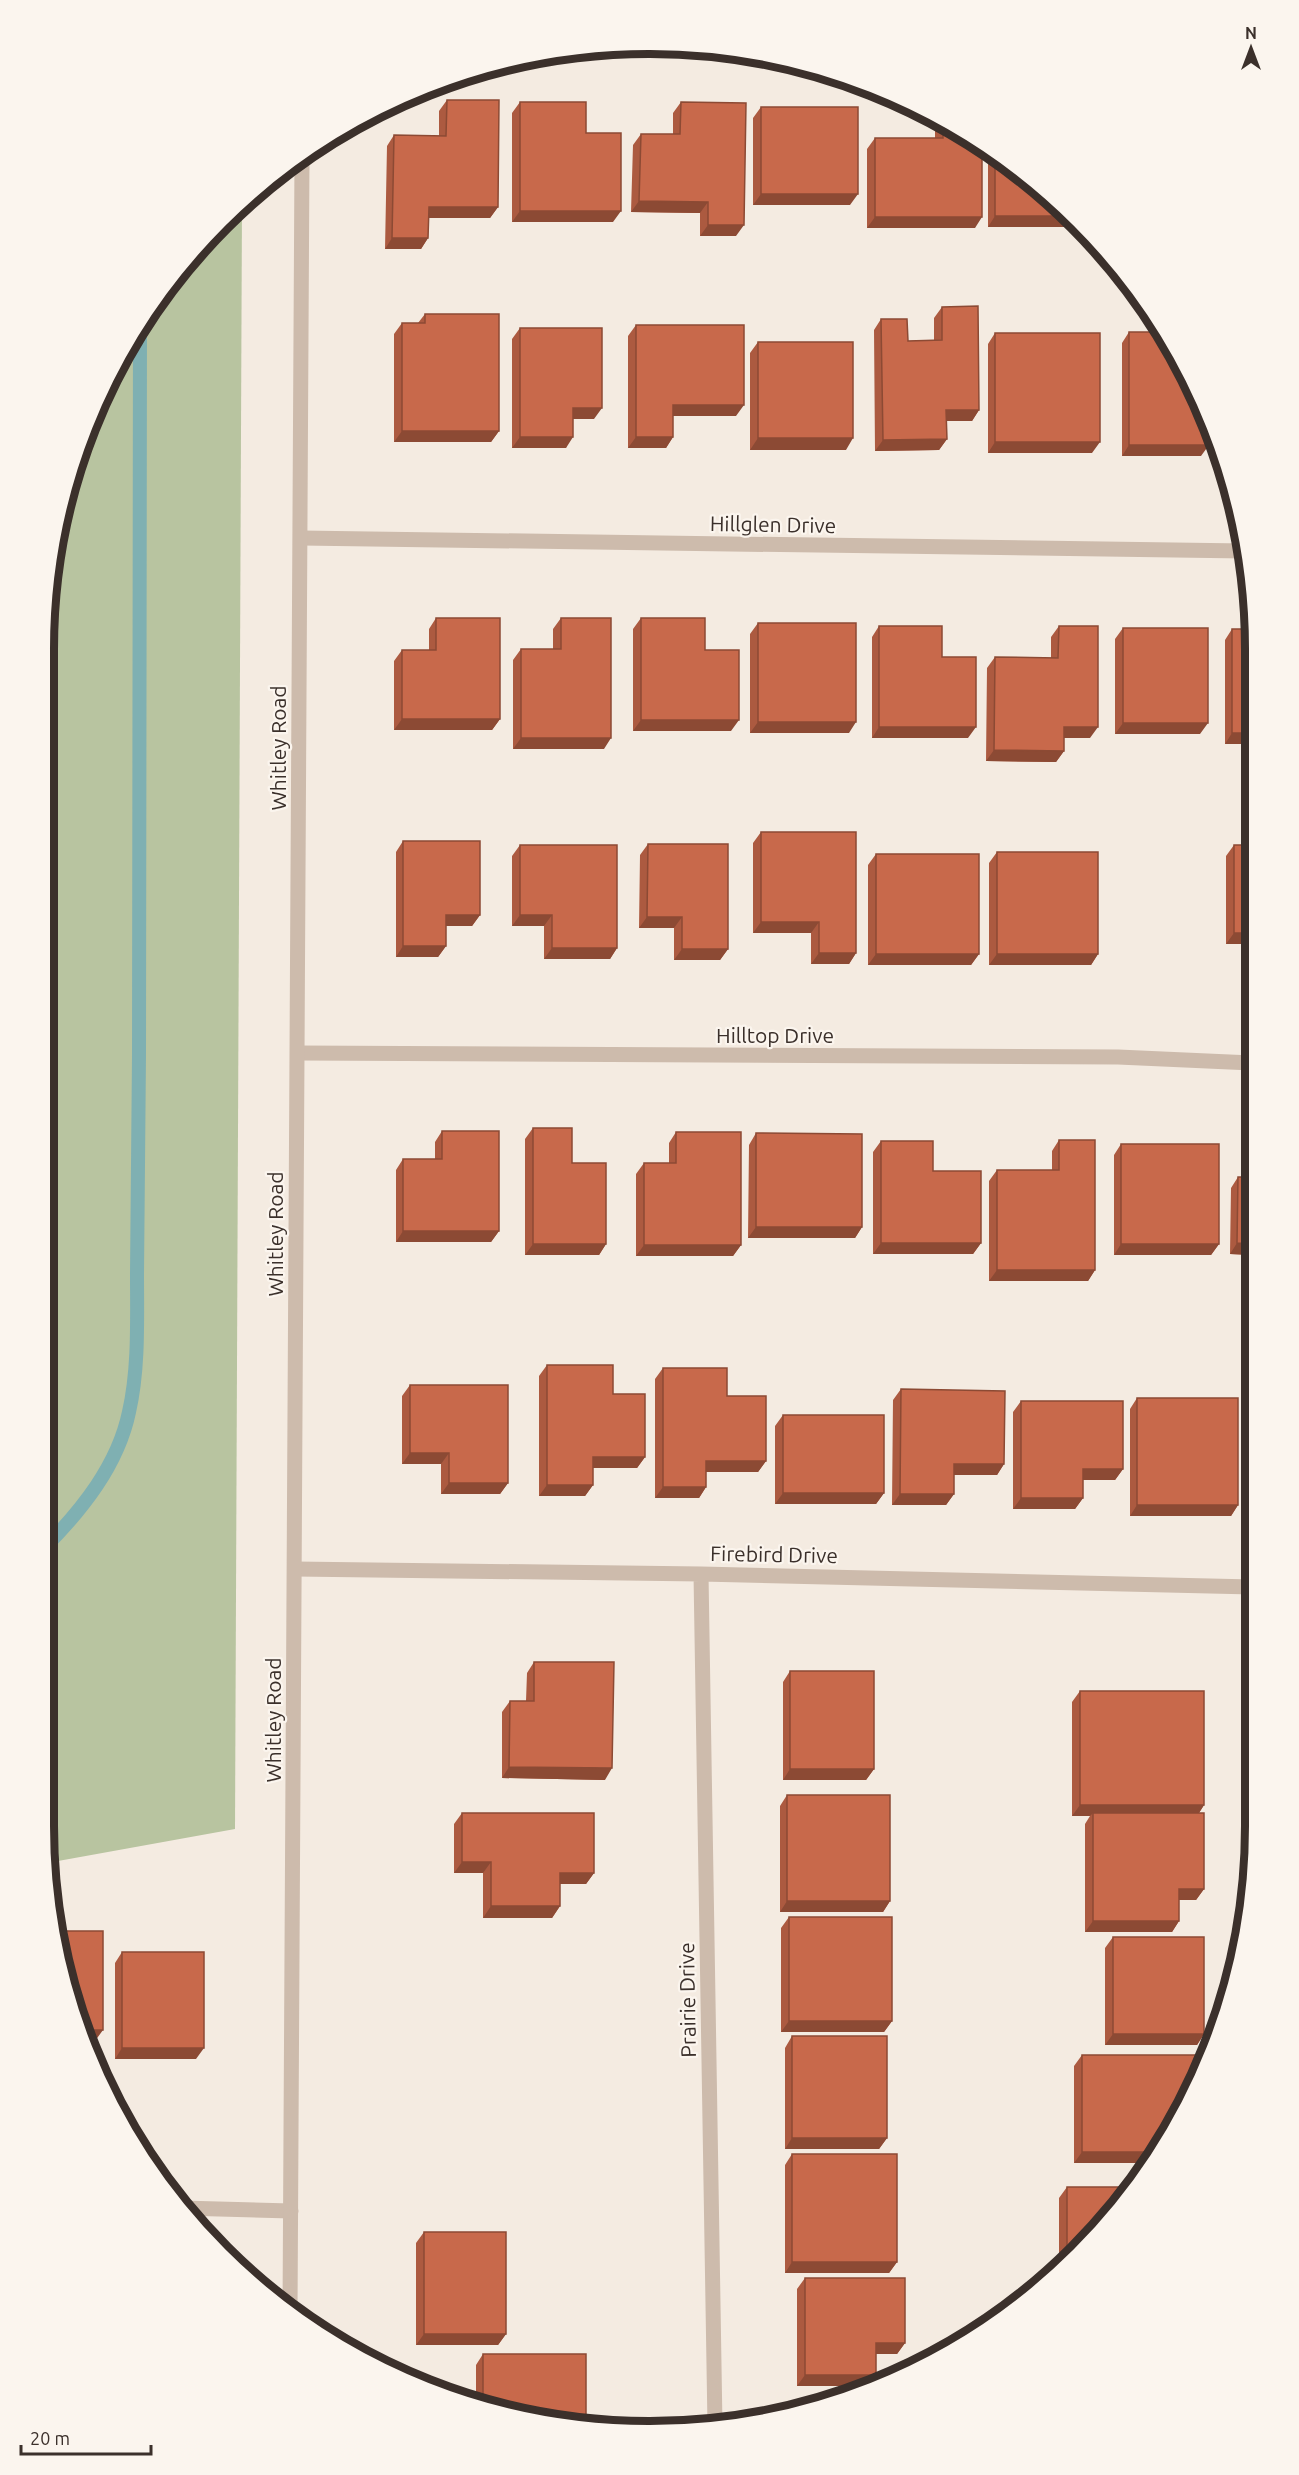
<svg xmlns="http://www.w3.org/2000/svg" width="1299" height="2475" font-family="Ubuntu,sans-serif">
<style>
.green{fill:#b8c4a0}
.lines{fill:none;stroke-linecap:round;stroke-linejoin:round}
.stream{stroke:#7fb0b2;stroke-width:14}
.minor{stroke:#cdbbac;stroke-width:15}
.tertiary{stroke:#cdbbac;stroke-width:15}
.wall{fill:#ac5a40}
.shaded-wall{fill:#8c4a34}
.building{fill:#c8694b;stroke:#8c4a34;stroke-width:1.5}
.labels{text-anchor:middle;dominant-baseline:central;stroke-width:4.5;stroke-linejoin:round;paint-order:stroke}
.street-label{font-size:21px;fill:#3b302b;stroke:#fbf5ee}
.rim{fill:none;stroke:#3b302b;stroke-width:8}
</style>
<rect width="100%" height="100%" fill="#f4ebe1"/>
<path class="green" d="M242 202 235 1829 47 1863 44 1825 45 610 64 492 106 381 169 280Z"/>
<g class="lines">
<path class="stream" d="M44 1548C82 1510 118 1465 129 1412 139 1368 137 1319 137 1274 138 1201 139 1128 139 1055 139 812 139 570 140 328"/>
<path class="minor" d="M301 538 1245 551
M298 1053 1118 1057 1252 1063
M295 1569 701 1574 1253 1587
M701 1574 715 2426
M181 2208 291 2211"/>
<path class="tertiary" d="M290 2312 302 156"/>
</g>
<path class="wall" d="M447 100 498 207 490 218H429L428 238 421 249H385L387 146 394 135 439 136V111Z
M520 102 613 222H512V113Z
M681 102 736 236H700V213L631 212 633 145 641 134H673V113Z
M761 107 850 205H753V118Z
M935 118 982 149 975 228H867V149L875 138H935Z
M988 153 1049 194 1080 227H988Z
M942 307 979 410 972 421H946L947 439 939 450 875 451 874 330 881 319 908 341 934 340V318Z
M425 314 499 431 491 442H394V334L402 323H418Z
M636 325 736 416H673V437L666 448H628V336Z
M520 328 594 419H573L566 448H512V339Z
M1129 332 1201 456H1122V343Z
M995 333 1092 453H988V344Z
M758 342 846 450H750V353Z
M436 618 500 719 492 730H394V661L402 650H429V629Z
M561 618 604 749H513V660L521 649H553V629Z
M641 618 705 650 731 731H633V629Z
M758 623 849 733H750V634Z
M879 626 942 657 968 738H872V637Z
M1059 626 1090 738H1064V751L1056 762 986 761 987 668 995 657 1051 658V637Z
M1123 628 1200 734H1115V639Z
M1232 629 1251 744H1225V640Z
M761 832 856 953 849 964H811V933H753V843Z
M403 841 480 915 472 926H446V946L438 957H396V852Z
M648 844 728 949 720 960H674V928H639L640 855Z
M520 845 617 948 610 959H544V926H512V856Z
M1234 845 1251 944H1226V856Z
M997 852 1098 954 1091 965H989V863Z
M876 854 979 954 971 965H868V865Z
M533 1128 572 1163 606 1244 599 1255H525V1139Z
M442 1131 499 1231 491 1242H396V1170L403 1159H435V1142Z
M676 1132 741 1245 733 1256H636V1174L644 1163H669V1143Z
M756 1133 862 1227 855 1238H748L749 1145Z
M1059 1140 1095 1270 1088 1281H989V1181L997 1170H1052V1151Z
M881 1141 933 1171 981 1243 973 1254H873V1152Z
M1121 1144 1219 1244 1211 1255H1114V1155Z
M1238 1177H1252V1255L1230 1254 1231 1188Z
M547 1365 613 1394 645 1457 637 1468H593V1485L585 1496H539V1376Z
M663 1368 766 1461 758 1472H706V1487L699 1498H655V1379Z
M410 1385 508 1483 500 1494H441V1464H402V1396Z
M901 1389 1004 1464 997 1475H954V1494L946 1505H892L893 1400Z
M1137 1398 1238 1505 1231 1516H1130V1409Z
M1021 1401 1123 1469 1115 1480H1083V1498L1075 1509H1013V1412Z
M1253 1411V1517H1250V1415Z
M783 1415 884 1493 876 1504H775V1426Z
M534 1662 605 1780 502 1778V1712L510 1701H526L527 1673Z
M790 1671 874 1769 866 1780H783V1682Z
M1080 1691 1204 1805 1199 1813 1204 1889 1196 1900H1179V1921L1172 1932H1085V1824L1090 1816H1072V1702Z
M787 1795 890 1901 883 1912H780V1806Z
M462 1813 594 1873 586 1884H560V1906L552 1918H483V1873H454V1824Z
M789 1917 892 2021 884 2032H781V1928Z
M1113 1937 1204 2034 1197 2045H1105V1948Z
M122 1952 196 2059H115V1963Z
M792 2036 887 2138 879 2149H785V2048Z
M1082 2055 1175 2123H1171L1150 2163H1074V2066Z
M792 2154 897 2262 889 2273H785V2165Z
M1067 2187 1078 2254 1059 2270V2198Z
M424 2232 506 2334 498 2345H416V2243Z
M805 2278 905 2343 897 2354H876V2375L868 2386H797V2289Z
M483 2354 586 2421 583 2426 493 2411 476 2405V2365Z
M815 2395H849L807 2411V2406Z"/>
<path class="shaded-wall" d="M761 194H858L850 205H753Z
M639 201 708 202 700 213 631 212Z
M429 207H498L490 218H421Z
M520 211H621L613 222H512Z
M995 216H1070L1080 227H988Z
M875 217H982L975 228H867Z
M708 225H744L736 236H700Z
M392 238H428L421 249H385Z
M673 405H744L736 416H666Z
M573 408H602L594 419H566Z
M946 410H979L972 421H938Z
M402 431H499L491 442H394Z
M520 437H573L566 448H512Z
M636 437H673L666 448H628Z
M758 438H853L846 450H750Z
M947 439 939 450 875 451 883 440Z
M995 442H1100L1092 453H988Z
M1129 445H1209L1201 456H1122Z
M402 719H500L492 730H394Z
M641 720H739L731 731H633Z
M758 722H856L849 733H750Z
M1123 723H1208L1200 734H1115Z
M879 727H976L968 738H872Z
M1064 727H1098L1090 738H1056Z
M1232 733H1251V744H1225Z
M521 738H611L604 749H513Z
M994 750 1064 751 1056 762 986 761Z
M446 915H480L472 926H438Z
M520 915H552L544 926H512Z
M647 917H682L674 928H639Z
M761 922H819L811 933H753Z
M1234 933H1251V944H1226Z
M403 946H446L438 957H396Z
M552 948H617L610 959H544Z
M682 949H728L720 960H674Z
M819 953H856L849 964H811Z
M876 954H979L971 965H868Z
M997 954H1098L1091 965H989Z
M756 1227H862L855 1238H748Z
M403 1231H499L491 1242H396Z
M881 1243H981L973 1254H873Z
M1237 1243 1252 1244V1255L1230 1254Z
M533 1244H606L599 1255H525Z
M1121 1244H1219L1211 1255H1114Z
M644 1245H741L733 1256H636Z
M997 1270H1095L1088 1281H989Z
M410 1453H449L441 1464H402Z
M593 1457H645L637 1468H585Z
M706 1461H766L758 1472H699Z
M954 1464H1004L997 1475H947Z
M1083 1469H1123L1115 1480H1075Z
M449 1483H508L500 1494H441Z
M547 1485H593L585 1496H539Z
M663 1487H706L699 1498H655Z
M783 1493H884L876 1504H775Z
M900 1494H954L946 1505H892Z
M1021 1498H1083L1075 1509H1013Z
M1137 1505H1238L1231 1516H1130Z
M509 1767 612 1768 605 1780 502 1778Z
M790 1769H874L866 1780H783Z
M1080 1805H1204L1197 1816 1093 1813 1090 1816H1072Z
M462 1862H491L483 1873H454Z
M560 1873H594L586 1884H552Z
M1179 1889H1204L1196 1900H1172Z
M787 1901H890L883 1912H780Z
M491 1906H560L552 1918H483Z
M1093 1921H1179L1172 1932H1085Z
M789 2021H892L884 2032H781Z
M80 2030H103L95 2041H85Z
M1113 2034H1204L1197 2045H1105Z
M122 2048H204L196 2059H115Z
M1171 2112H1182L1175 2123H1164Z
M792 2138H887L879 2149H785Z
M1082 2152H1157L1150 2163H1074Z
M1067 2259H1072L1059 2269Z
M792 2262H897L889 2273H785Z
M424 2334H506L498 2345H416Z
M876 2343H905L897 2354H868Z
M805 2375H876L868 2386H797Z
M553 2421H586L583 2426Z"/>
<path class="building" d="M447 100H499L498 207H429L428 238H392L394 135 446 136Z
M520 102H586V133H621V211H520Z
M681 102 746 103 744 225H708V202L639 201 641 134H680Z
M761 107H858V194H761Z
M943 123 982 149V217H875V138H943Z
M995 158 1049 194 1070 216H995Z
M978 306 979 410H946L947 439 883 440 881 319H907L908 341 942 340V307Z
M425 314H499V431H402V323H425Z
M636 325H744V405H673V437H636Z
M520 328H602V408H573V437H520Z
M1129 332H1160L1209 417V445H1129Z
M995 333H1100V442H995Z
M758 342H853V438H758Z
M436 618H500V719H402V650H436Z
M561 618H611V738H521V649H561Z
M641 618H705V650H739V720H641Z
M758 623H856V722H758Z
M879 626H942V657H976V727H879Z
M1059 626H1098V727H1064V751L994 750 995 657 1058 658Z
M1123 628H1208V723H1123Z
M1232 629H1250L1251 733H1232Z
M761 832H856V953H819V922H761Z
M403 841H480V915H446V946H403Z
M648 844H728V949H682V917H647Z
M520 845H617V948H552V915H520Z
M1234 845H1251V933H1234Z
M997 852H1098V954H997Z
M876 854H979V954H876Z
M533 1128H572V1163H606V1244H533Z
M442 1131H499V1231H403V1159H442Z
M676 1132H741V1245H644V1163H676Z
M756 1133 862 1134V1227H756Z
M1059 1140H1095V1270H997V1170H1059Z
M881 1141H933V1171H981V1243H881Z
M1121 1144H1219V1244H1121Z
M1238 1177H1252V1244L1237 1243Z
M547 1365H613V1394H645V1457H593V1485H547Z
M663 1368H727V1396H766V1461H706V1487H663Z
M410 1385H508V1483H449V1453H410Z
M901 1389 1005 1391 1004 1464H954V1494H900Z
M1137 1398H1238V1505H1137Z
M1021 1401H1123V1469H1083V1498H1021Z
M783 1415H884V1493H783Z
M534 1662H614L612 1768 509 1767 510 1701H534Z
M790 1671H874V1769H790Z
M1080 1691H1204V1805H1080Z
M787 1795H890V1901H787Z
M462 1813H594V1873H560V1906H491V1862H462Z
M1093 1813H1204V1889H1179V1921H1093Z
M789 1917H892V2021H789Z
M54 1931H103V2030H80L76 2021 55 1943Z
M1113 1937H1204V2034H1113Z
M122 1952H204V2048H122Z
M792 2036H887V2138H792Z
M1082 2055H1201V2073L1193 2094 1182 2112H1171V2128L1157 2152H1082Z
M792 2154H897V2262H792Z
M1067 2187H1135L1130 2194 1078 2254 1072 2259H1067Z
M424 2232H506V2334H424Z
M805 2278H905V2343H876V2375H805Z
M483 2354H586V2421H553L493 2411 483 2408Z
M815 2395H849L815 2408Z"/>
<g class="labels">
<g class="street-label">
<text transform="translate(773 524) rotate(1)">Hillglen Drive</text>
<text transform="translate(278 748) rotate(-90)">Whitley Road</text>
<text x="775" y="1035">Hilltop Drive</text>
<text transform="translate(275 1234) rotate(-90)">Whitley Road</text>
<text transform="translate(774 1554) rotate(1)">Firebird Drive</text>
<text transform="translate(273 1720) rotate(-90)">Whitley Road</text>
<text transform="translate(687 2000) rotate(-91)">Prairie Drive</text>
</g>
</g>
<path d="M0 0H1299V2475H0ZM649 54H650A595 595 0 0 1 1245 649V1826A595 595 0 0 1 650 2421H649A595 595 0 0 1 54 1826V649A595 595 0 0 1 649 54Z" fill="#fbf5ee" fill-rule="evenodd"/>
<path class="rim" d="M649 54H650A595 595 0 0 1 1245 649V1826A595 595 0 0 1 650 2421H649A595 595 0 0 1 54 1826V649A595 595 0 0 1 649 54Z"/>
<g transform="translate(1251 48)" stroke="#fbf5ee" stroke-width="4.5" paint-order="stroke">
<path d="M0-4.5L10 22L0 15L-10 22Z" fill="#3b302b"/>
<text y="-9" font-size="16" font-weight="bold" text-anchor="middle" fill="#3b302b">N</text>
</g>
<path d="M21 2445v9h130v-9" fill="none" stroke="#3b302b" stroke-width="3"/>
<text x="30" y="2445" font-size="18" fill="#3b302b" stroke="#fbf5ee" stroke-width="4.5" paint-order="stroke">20 m</text>
</svg>
